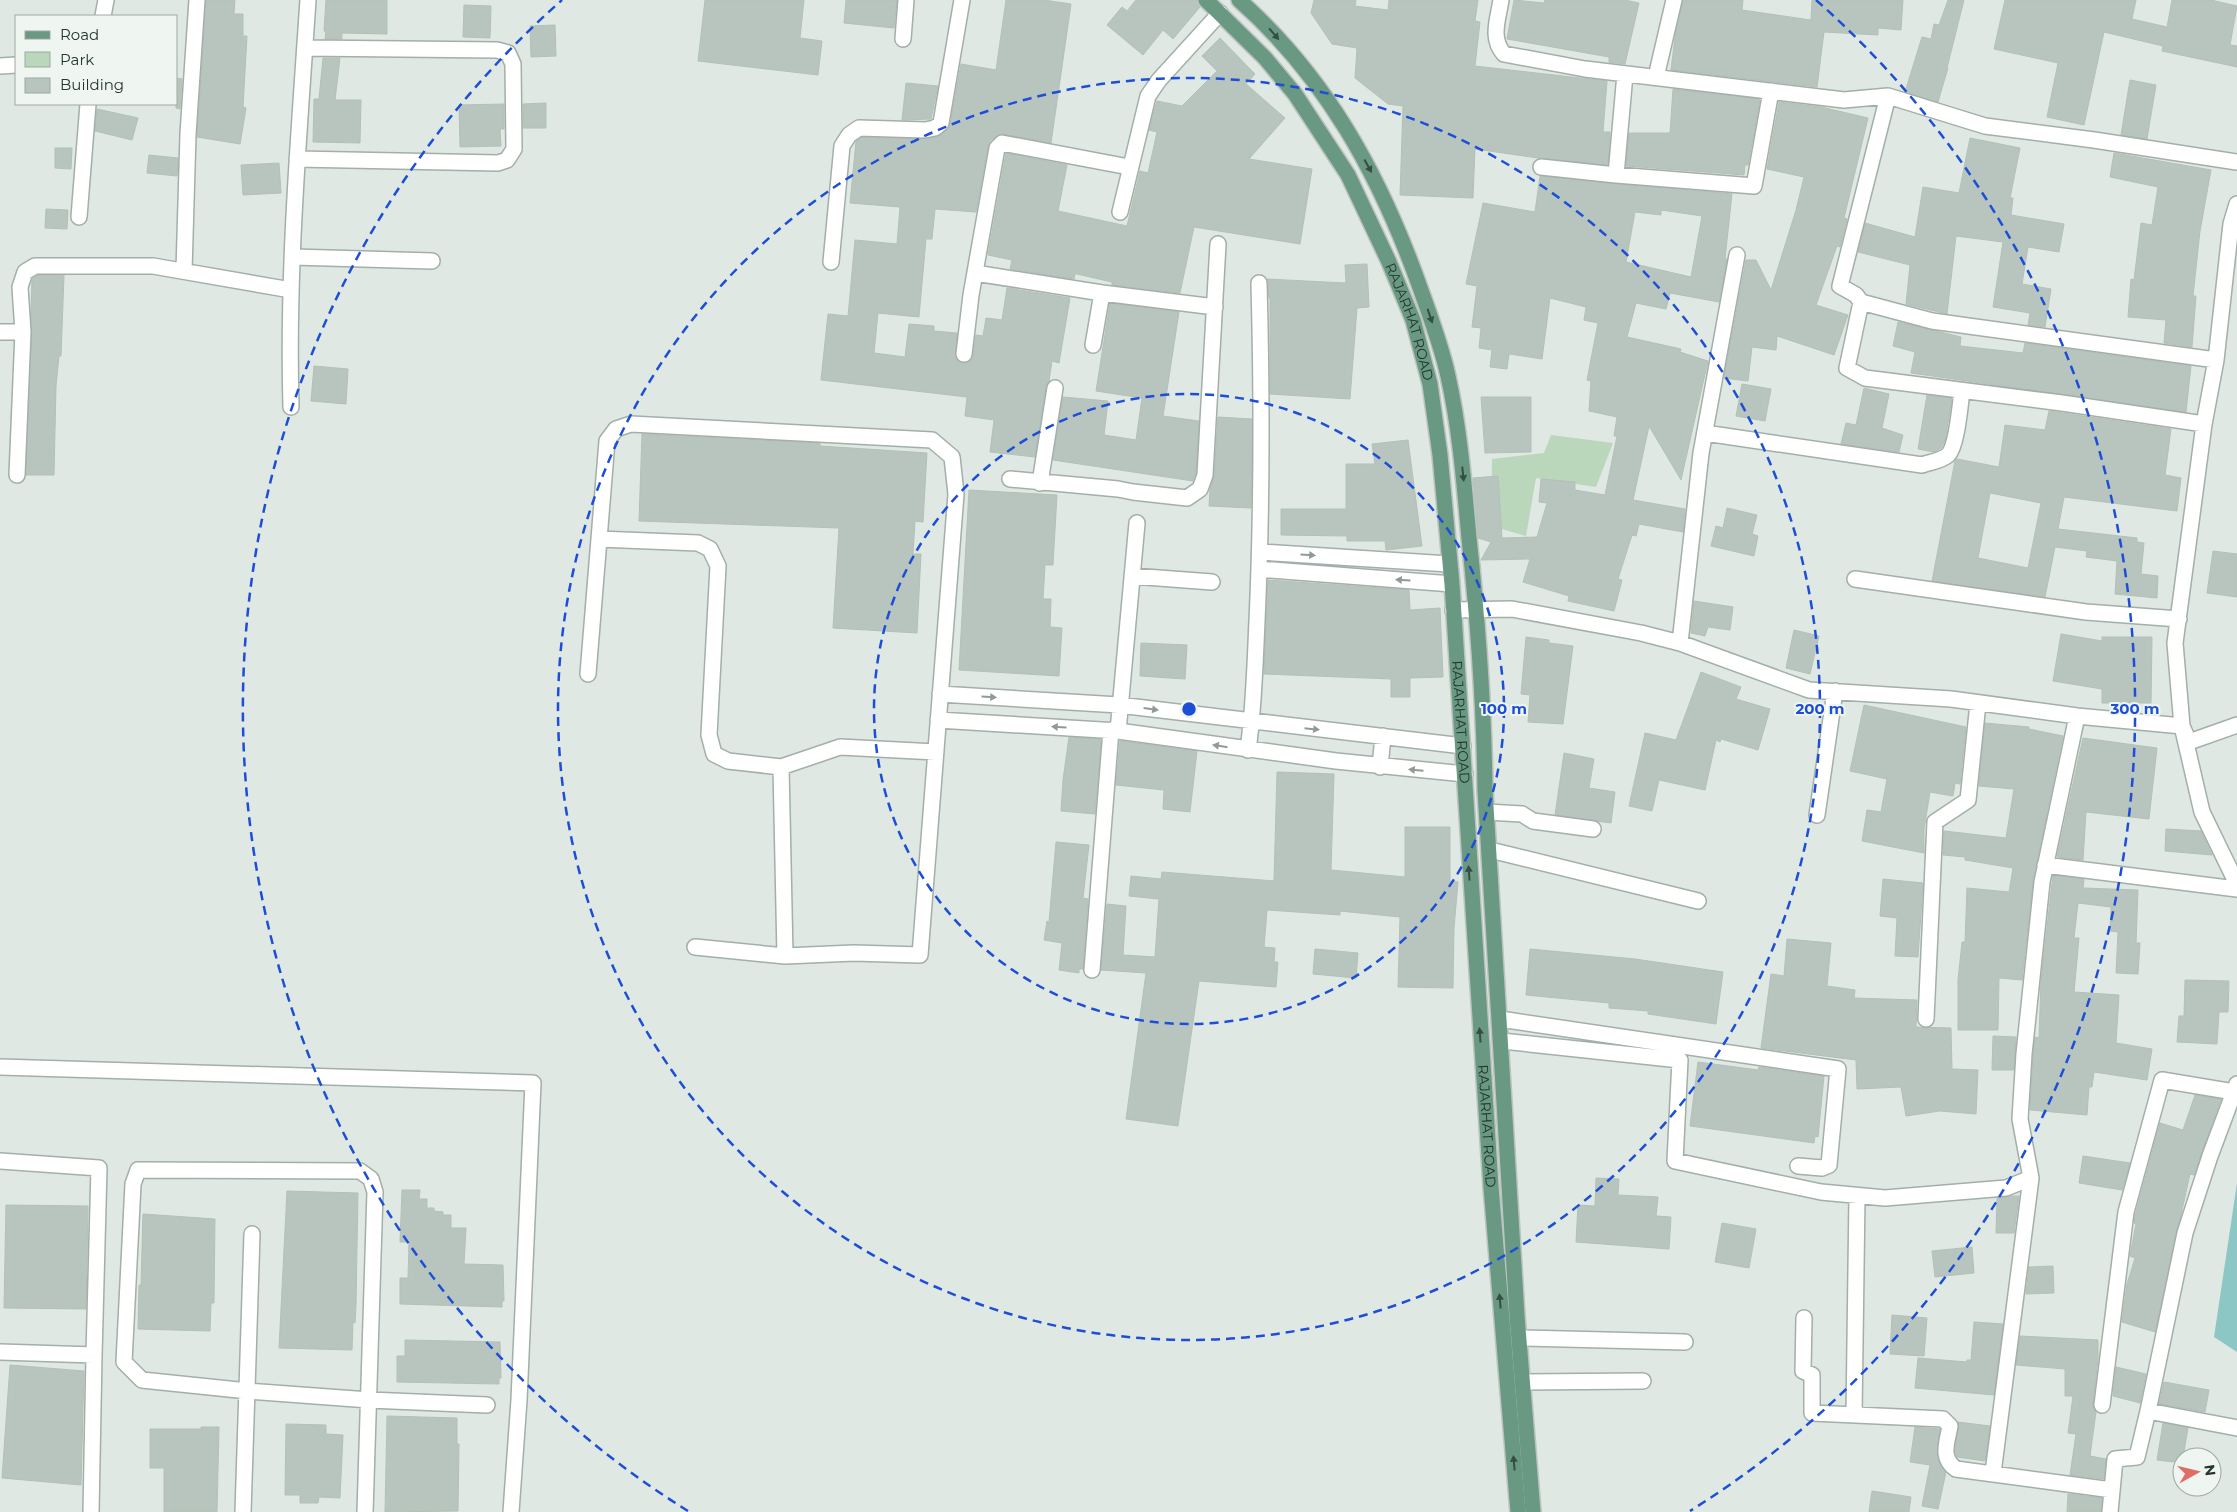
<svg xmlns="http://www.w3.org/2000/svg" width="2237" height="1512" font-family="Montserrat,sans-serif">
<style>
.green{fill:#bad7bc}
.water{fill:#8dc7c5}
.building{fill:#b8c5be;stroke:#b2c1b8;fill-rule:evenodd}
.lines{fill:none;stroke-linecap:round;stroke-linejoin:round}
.minor-casing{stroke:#a3afa8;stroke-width:18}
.major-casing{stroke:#bdc3c0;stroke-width:18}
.minor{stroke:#fff;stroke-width:15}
.major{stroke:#699883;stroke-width:15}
.oneway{fill:#344e42}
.oneway2{fill:#909a96}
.ring{fill:none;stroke:#1d4ed8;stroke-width:2.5;stroke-dasharray:9 6}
.labels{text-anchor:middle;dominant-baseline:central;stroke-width:4;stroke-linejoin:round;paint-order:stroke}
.street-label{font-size:14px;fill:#22362d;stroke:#eff5f1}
.centre{fill:#1d4ed8;stroke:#eff5f1;stroke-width:2.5}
.ring-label{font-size:15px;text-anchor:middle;font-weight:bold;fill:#1d4ed8;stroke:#eff5f1;stroke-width:4;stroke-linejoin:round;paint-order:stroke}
</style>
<rect width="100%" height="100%" fill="#dfe8e2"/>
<path class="green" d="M1551 435 1613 443 1596 487 1536 478 1526 536 1491 526 1492 459 1544 453Z"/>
<path class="water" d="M2237 1183V1352L2214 1337Z"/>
<path class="building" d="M206 0H235L234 14H243V36H247L243 107 246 108 240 144 197 137Z
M326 0H387V34L342 33V39H325L326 32 324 31Z
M705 0H804L800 38 822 41 818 75 698 61Z
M846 0H897L894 28 844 23Z
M1006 0H1044L1071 4 1051 143 1003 134H999L990 141 988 146 976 212 935 209 932 239H926L919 317 878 313 874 353 905 357 909 324 934 326V331L957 333 955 357 959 362 967 363 973 356 976 335 983 336 986 318 1002 320 1007 288 1070 298 1059 363 1052 361 1049 381 1046 387 1035 457 990 452 994 420 965 416 967 397 821 380 828 314 848 316 855 240 897 244 900 207 850 203 856 141 862 137 927 139 937 137 947 130 950 125 961 64 996 70Z
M1136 0H1197L1200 7 1173 39 1163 30 1143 55 1107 25 1122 7 1127 11Z
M1314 0H1356L1355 6 1388 10 1389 0H1478L1475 21 1480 22 1475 66 1607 81 1603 132H1610L1608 165 1538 158 1475 149 1473 198 1400 195 1403 106 1388 104 1355 78 1357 48 1332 44 1311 13Z
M1514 0 1544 3 1545 0H1625L1639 3 1625 64 1609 62V57L1507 39Z
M1683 0H1743L1742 10 1811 20 1812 0H1903L1901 30 1878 28V35L1824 32 1817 87 1671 70 1675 37Z
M1948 0H1964L1947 68H1948L1938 102 1905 92 1922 37 1931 39 1934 24 1939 25Z
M2005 0H2136L2132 19 2167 27 2172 0H2211L2237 6 2230 45 2237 46V67L2162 51 2163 46 2104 32 2084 125 2047 117 2058 63 1994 49Z
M464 5 491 6 490 38 463 37Z
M555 25 556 56 531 57 530 26Z
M1220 38 1255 74 1246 84 1285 118 1249 159 1312 169 1300 244 1194 227 1180 293 1112 285V282L1077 274H1075L1074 279 1010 269 1012 260 988 255 1006 153 1067 165 1058 211 1127 226 1140 171 1148 173 1157 132 1149 130 1157 101 1182 106 1217 71 1202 56Z
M323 58H340L335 100H361L360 143 313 142 314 99H319Z
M176 78 182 79 180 109 176 108Z
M2130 80 2156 85 2147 139 2121 135Z
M906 83 938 86 931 119 902 120Z
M1673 89 1760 99 1748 165H1745L1744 175 1626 166 1629 133H1670Z
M1779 102 1821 107 1868 118 1844 218 1847 219 1840 247 1837 246 1816 305 1848 315 1834 355 1777 336 1776 350 1752 347 1748 381 1724 378 1746 260H1756L1771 290 1796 210 1804 177 1767 169Z
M546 103V128H523V104Z
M504 104V129H500L501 146 460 147 459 105Z
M97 109 138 118 132 140 95 131Z
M1970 138 2020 148 2010 198H2013L2011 215 2064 224 2059 252 2028 247 2022 284 2051 289 2045 327 2028 325 2030 313 1993 307 2003 242 1956 236 1947 314 1906 304 1910 265 1858 252 1865 223 1915 237 1923 187 1959 193Z
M55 148H72L71 169 55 168Z
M2114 153 2211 170 2200 231 2193 296H2196L2192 347 2164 343 2166 320 2128 317 2131 279 2134 280 2141 223 2152 225 2158 187 2110 177Z
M149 155 178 158 177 176 147 173Z
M279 163 281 193 243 195 241 165Z
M1540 176 1732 194 1725 259H1727L1719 302 1670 293 1666 309 1636 303 1627 337 1681 349 1680 352 1708 361 1681 480 1649 426 1633 500 1685 509 1683 532 1639 524 1636 536 1632 535 1618 579 1622 580 1614 611 1568 601 1569 596 1523 582 1530 559 1481 560 1491 542 1478 538 1473 478 1498 476 1502 538 1537 537 1547 503 1539 502 1541 479 1575 482V490L1605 495 1617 436H1614L1617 417 1589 411 1591 381 1587 380 1598 323 1584 320 1586 307 1550 298 1542 359 1509 354 1507 369 1490 367 1492 350 1479 348 1481 328 1472 327 1477 286 1466 284 1483 203 1535 212ZM1661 210 1702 216 1691 277 1626 262 1635 212 1661 215Z
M46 209 68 210 67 229 45 228Z
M1367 264 1369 307 1357 308 1350 399 1270 394V298H1269L1267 279 1346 283 1345 265Z
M38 275H64L61 356H59L56 386 54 475H26L32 279Z
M1110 303 1179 312 1163 416 1199 421 1196 473 1193 481 1053 460 1063 397 1108 401 1104 435 1136 440 1142 398 1096 391Z
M1898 322 1961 337 1960 346 2023 353 2025 343 2191 366 2186 412 1911 373 1915 352 1893 346Z
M314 366 348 369 346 404 311 401Z
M1742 384 1771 389 1765 421 1736 416Z
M1864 388 1889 394 1882 428 1903 435 1899 452 1841 444 1846 423 1856 425Z
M1927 395 1952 398 1945 441 1941 448 1934 452 1918 449Z
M1481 397H1531V452L1485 453Z
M2049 411 2171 429 2165 475 2181 478 2177 511 2064 497 2058 529 2137 538V542L2144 543 2141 574 2158 576 2157 598 2115 594 2117 561 2086 557 2087 551 2055 547 2045 597 1932 581 1955 461 1957 459 1999 467 2005 425 2045 430ZM1990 493 2041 503 2028 568 1978 558Z
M1218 417 1252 419 1251 508 1209 506 1210 489 1214 476Z
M642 434 820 443V446L927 453 923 522 915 521 913 554H921L917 633 833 628 839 528 639 521Z
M1408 440 1422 546 1386 550 1385 541H1347V536L1281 535V509H1346V464H1375L1372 444Z
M969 490 1057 495 1053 565H1045L1043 599H1051L1050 627 1062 628 1059 676 959 670Z
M1727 508 1757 515 1752 534 1758 536 1754 556 1711 546 1716 526 1723 528Z
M2213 551 2237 554V597L2207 593Z
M1268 580 1409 590 1410 610 1440 608 1443 677 1410 678V697H1391V679L1264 674Z
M1694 601 1733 607 1730 630 1708 627 1705 636 1691 633Z
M1794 630 1819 636 1810 674 1786 668Z
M2061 634 2102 641V637H2152L2151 703H2102V689L2053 681Z
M1526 637 1549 640V643L1573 646 1563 724 1528 722 1530 695 1521 694Z
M1141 643 1187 645 1185 679 1140 676Z
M1701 672 1741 687 1736 699 1770 709 1758 750 1721 739 1720 742 1716 740 1705 790 1659 780 1652 811 1629 806 1645 733 1676 740Z
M1864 705 1966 727 1960 784 1955 783 1953 796 1930 792 1924 829V853L1862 841 1867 810 1881 812 1887 779 1850 771Z
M1985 723 2029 727V729L2063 736 2033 880 2022 980 1999 978 1998 1030H1958V980L1962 942H1965L1967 888 2009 892 2013 868 1965 860V857L1943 855 1944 831 2006 838 2014 789 1979 786Z
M1069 737 1101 739 1095 814 1061 811 1063 780Z
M2083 738 2157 748 2149 819 2086 812 2083 860 2057 857Z
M1120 741 1197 751 1190 812 1163 809 1164 790 1116 785Z
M1564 753 1594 759 1589 788 1615 792 1611 823 1555 815Z
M1277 772 1334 774 1331 870 1405 877V827H1450V881L1458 882 1454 928 1453 988 1398 987 1400 917 1340 911V915L1267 910 1264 947 1275 948 1274 962H1278L1276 987 1199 981 1178 1126 1126 1119 1146 973 1101 970 1107 904 1126 906 1123 955 1155 957 1159 899 1129 896 1131 876 1161 879 1162 872 1274 881Z
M2166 829 2201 831 2212 855 2165 851Z
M1056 842 1089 845 1083 898 1088 899 1083 969H1079V973L1059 970 1062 943 1044 940 1047 921 1049 922Z
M2053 875 2084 879 2083 888 2138 890 2136 943H2140L2138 974 2116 973 2118 932 2110 931 2111 907 2078 903 2074 938H2079L2074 992 2119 995 2116 1043 2152 1049 2147 1080 2094 1072 2092 1087H2089L2087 1115 2030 1110 2033 1055 2035 1037 2039 1038 2041 981Z
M1883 879 1923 883 1918 957 1895 956 1897 918 1880 916Z
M1787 939 1831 943 1827 986 1855 990 1854 998 1917 1000 1916 1027 1951 1028 1952 1069 1978 1070 1976 1114 1940 1111 1906 1116 1901 1087 1857 1089 1856 1060 1761 1048 1771 974 1784 976Z
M1315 949 1358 953 1356 978 1313 974Z
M1530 949 1635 959 1723 972 1716 1024 1648 1014V1011L1609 1008V1003L1526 995Z
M2185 980 2229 981 2228 1012H2219L2217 1044 2177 1042 2179 1016H2184Z
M1993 1036 2016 1037 2014 1070H1992Z
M1698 1062 1758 1070 1759 1067 1824 1076 1818 1137 1815 1136 1814 1143 1690 1126Z
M2195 1095 2221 1099 2194 1175 2190 1174 2155 1332 2122 1322 2127 1284 2135 1258 2130 1256 2136 1224 2134 1223 2135 1216 2160 1123 2183 1130Z
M2083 1156 2130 1163 2122 1190 2079 1183Z
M1596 1178 1619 1179 1618 1195 1658 1197 1656 1216 1671 1217 1669 1249 1576 1242 1578 1205 1595 1206Z
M402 1190H420L419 1199H427V1208H434V1211L443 1212V1215H451V1228H466L464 1264 503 1265 504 1301H502V1307L400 1304V1278H408L409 1242H400Z
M287 1191 358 1193 356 1305 355 1323 353 1322 352 1350 279 1348Z
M2011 1196H2019L2014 1233H1996L1997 1198Z
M6 1205 88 1206 86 1309 4 1308Z
M143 1214 215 1219 214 1303H211L210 1331 138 1329 139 1285H141Z
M1722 1223 1756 1229 1749 1268 1715 1262Z
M1972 1247 1974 1273 1935 1277 1932 1251Z
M2053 1266 2054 1293 2026 1294 2029 1267Z
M1892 1315 1927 1318 1924 1356 1890 1354Z
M1974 1322 2003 1324 1994 1395 1915 1388 1918 1358 1967 1362V1360H1971Z
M2020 1336 2098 1340V1358L2093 1404 2096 1412 2090 1456 2106 1459 2104 1479 2070 1475 2076 1434 2068 1433 2073 1396H2065V1369L2016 1365Z
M405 1340 500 1342 501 1378H499V1384L397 1382V1356H405Z
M10 1365 84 1371 81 1485 2 1478Z
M2116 1367 2146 1374 2140 1403 2113 1396Z
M2164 1382 2209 1390 2205 1412 2159 1404Z
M387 1416 457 1418V1444H459L458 1511 385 1512Z
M1958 1422 1990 1426 1985 1461 1957 1457 1955 1450Z
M2163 1423 2188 1428 2182 1463 2157 1460Z
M286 1424 326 1425V1434L343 1435 340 1498 319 1497 318 1503H300V1495H285Z
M201 1427H219L217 1512H164V1468H150V1429H201Z
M1915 1427 1940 1429 1937 1456 1946 1472 1938 1509 1922 1506 1930 1465 1910 1462Z
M1872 1491 1911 1497 1909 1512H1869Z
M2068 1494 2102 1498 2101 1512H2067Z"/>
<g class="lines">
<g class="minor-casing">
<path id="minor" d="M1501 0C1498 20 1490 38 1504 54L1585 69 1844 100 1888 96 1985 126 2094 140 2237 162
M103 16 106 0
M903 39 906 0
M0 66 16 65
M1656 77 1674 0
M1888 96 1840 286 1856 295 1861 302 1847 368 1865 378 2062 403 2204 424
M297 159 498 163 507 160 514 149 513 64 508 53 497 50 305 48
M1541 167 1616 175 1754 186 1771 91
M1616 175 1625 74
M2237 204 2231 224 2216 360 2204 424 2175 643 2182 726 2202 812 2237 884
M1120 212 1148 96 1159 80 1220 13
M79 217 88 104
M293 257 432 261
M831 262 842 146 849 135 859 128 925 130 935 128 941 123 962 0
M184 271 188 134 197 0
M975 273 1102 293 1215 307
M1861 302 1932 321 2216 360
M0 332H23
M1093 345 1102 293
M964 354 971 295 997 148 1002 143 1129 167
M291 407C287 272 299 135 308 0
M1705 433 1922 465C1930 462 1941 461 1948 455 1957 446 1960 405 1962 391
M17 475 23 332 20 287 25 272 35 266H153L291 290
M1010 479 1118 489 1133 492 1187 498 1200 489 1205 475 1218 244
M1040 483 1055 388
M599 539 698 543 710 549 718 566 709 735 714 754 728 761 781 767 840 747 936 752
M1260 552 1449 564
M1259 569 1452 584
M1132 576 1212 582
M1855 579 2086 612 2179 619
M1453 610 1512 609 1641 633 1680 643 1809 690 1951 699 2077 716 2182 726 2189 742 2237 725
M1680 643 1701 453 1737 255
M588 674 607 441 616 429 631 424 932 440 952 457 956 494 920 955 854 953 785 956
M940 694 1119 705 1463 746
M938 720 1118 731 1336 761 1465 774
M1118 731 1137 523
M1248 750C1254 708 1255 664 1257 621 1262 509 1262 396 1259 283
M1380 767 1383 736
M1487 812 1522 814 1533 821 1593 829
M1817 815 1835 691
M1490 850 1698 901
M2045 865 2237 889
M695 947 785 956 781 767
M1092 970 1111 730
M1500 1019 1838 1069 1829 1165 1822 1168 1798 1166
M1926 1019 1935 822 1968 800 1978 703
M1502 1041 1680 1060 1675 1161 1821 1192 1885 1198 2006 1188 2031 1178 2020 1119 2024 1054 2042 882 2077 716
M0 1067 533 1083 519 1400 511 1512
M2234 1092 2210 1156 2185 1233 2148 1411 2237 1428
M0 1161 99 1168 94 1355 0 1352
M1804 1318 1803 1371 1812 1375V1413L1943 1419 1950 1426C1947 1443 1940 1458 1956 1469L2112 1490
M1519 1338 1685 1342
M1523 1382 1643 1381
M2102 1405 2126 1212 2162 1080 2234 1092 2237 1084
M1854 1415 1857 1196
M1993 1473 2031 1178
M91 1512 94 1355
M243 1512 252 1234
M365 1512 375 1192 371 1179 360 1171 138 1170 133 1184 124 1362 142 1380 248 1391 369 1400 487 1405
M2110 1512 2115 1459 2137 1457 2148 1411"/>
</g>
<g class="major-casing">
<g id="major">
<path id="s1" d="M1206 0 1265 58 1295 94 1348 175 1389 262 1413 320 1430 384 1440 455 1452 584 1491 1187 1518 1512"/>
<path d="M1239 0C1326 77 1379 174 1418 282 1429 313 1441 344 1448 376 1460 430 1464 483 1469 538 1478 622 1484 705 1485 790L1517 1316 1533 1512"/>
</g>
</g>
<use href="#minor" class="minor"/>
<use href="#major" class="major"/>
</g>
<defs><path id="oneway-solid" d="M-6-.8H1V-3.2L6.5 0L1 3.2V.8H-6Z" transform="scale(1.25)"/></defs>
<g class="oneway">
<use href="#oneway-solid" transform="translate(1274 34) rotate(49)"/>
<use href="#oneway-solid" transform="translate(1368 166) rotate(61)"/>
<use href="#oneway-solid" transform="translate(1430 316) rotate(71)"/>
<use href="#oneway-solid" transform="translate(1463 474) rotate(84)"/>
<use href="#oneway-solid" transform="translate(1469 873) rotate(-94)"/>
<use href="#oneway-solid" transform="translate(1480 1035) rotate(-94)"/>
<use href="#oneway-solid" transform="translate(1500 1301) rotate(-95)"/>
<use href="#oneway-solid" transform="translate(1514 1463) rotate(-95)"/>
</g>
<g class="oneway2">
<use href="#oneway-solid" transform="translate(1308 555) rotate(4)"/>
<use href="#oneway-solid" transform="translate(1403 580) rotate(-176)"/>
<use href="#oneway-solid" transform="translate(989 697) rotate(3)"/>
<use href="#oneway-solid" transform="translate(1151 709) rotate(8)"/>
<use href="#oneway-solid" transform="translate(1059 727) rotate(-177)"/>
<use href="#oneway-solid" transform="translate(1312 729) rotate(6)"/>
<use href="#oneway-solid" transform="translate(1220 746) rotate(-171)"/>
<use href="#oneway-solid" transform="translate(1416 770) rotate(-175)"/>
</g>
<g class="ring">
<circle cx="1189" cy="709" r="315"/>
<circle cx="1189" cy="709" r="631"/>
<path d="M688 1511A946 946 0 0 1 562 0M1816 0A946 946 0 0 1 1690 1511"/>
</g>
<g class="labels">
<g class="street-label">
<text stroke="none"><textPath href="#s1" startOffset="386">RAJARHAT ROAD</textPath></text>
<text stroke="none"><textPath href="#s1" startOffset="791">RAJARHAT ROAD</textPath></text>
<text stroke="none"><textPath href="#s1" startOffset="1196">RAJARHAT ROAD</textPath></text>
</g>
</g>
<circle cx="1189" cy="709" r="8" class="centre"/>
<g class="ring-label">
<text x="1504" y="714">100 m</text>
<text x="1820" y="714">200 m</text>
<text x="2135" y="714">300 m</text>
</g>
<rect x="15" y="15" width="162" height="90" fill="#eff5f1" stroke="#9da9a3"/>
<rect x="25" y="31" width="25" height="8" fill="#699883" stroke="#9da9a3"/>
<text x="60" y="40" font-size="15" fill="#22362d">Road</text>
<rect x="25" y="52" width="25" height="15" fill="#bad7bc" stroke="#9da9a3"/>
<text x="60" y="65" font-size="15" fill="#22362d">Park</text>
<rect x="25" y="78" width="25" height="15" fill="#b8c5be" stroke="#9da9a3"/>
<text x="60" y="90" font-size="15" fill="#22362d">Building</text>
<g transform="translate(2197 1472) rotate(82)"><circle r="24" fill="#eff5f1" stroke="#9da9a3"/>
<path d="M0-4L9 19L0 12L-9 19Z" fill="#e06c65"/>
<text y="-8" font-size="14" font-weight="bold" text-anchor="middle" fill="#22362d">N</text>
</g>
</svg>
